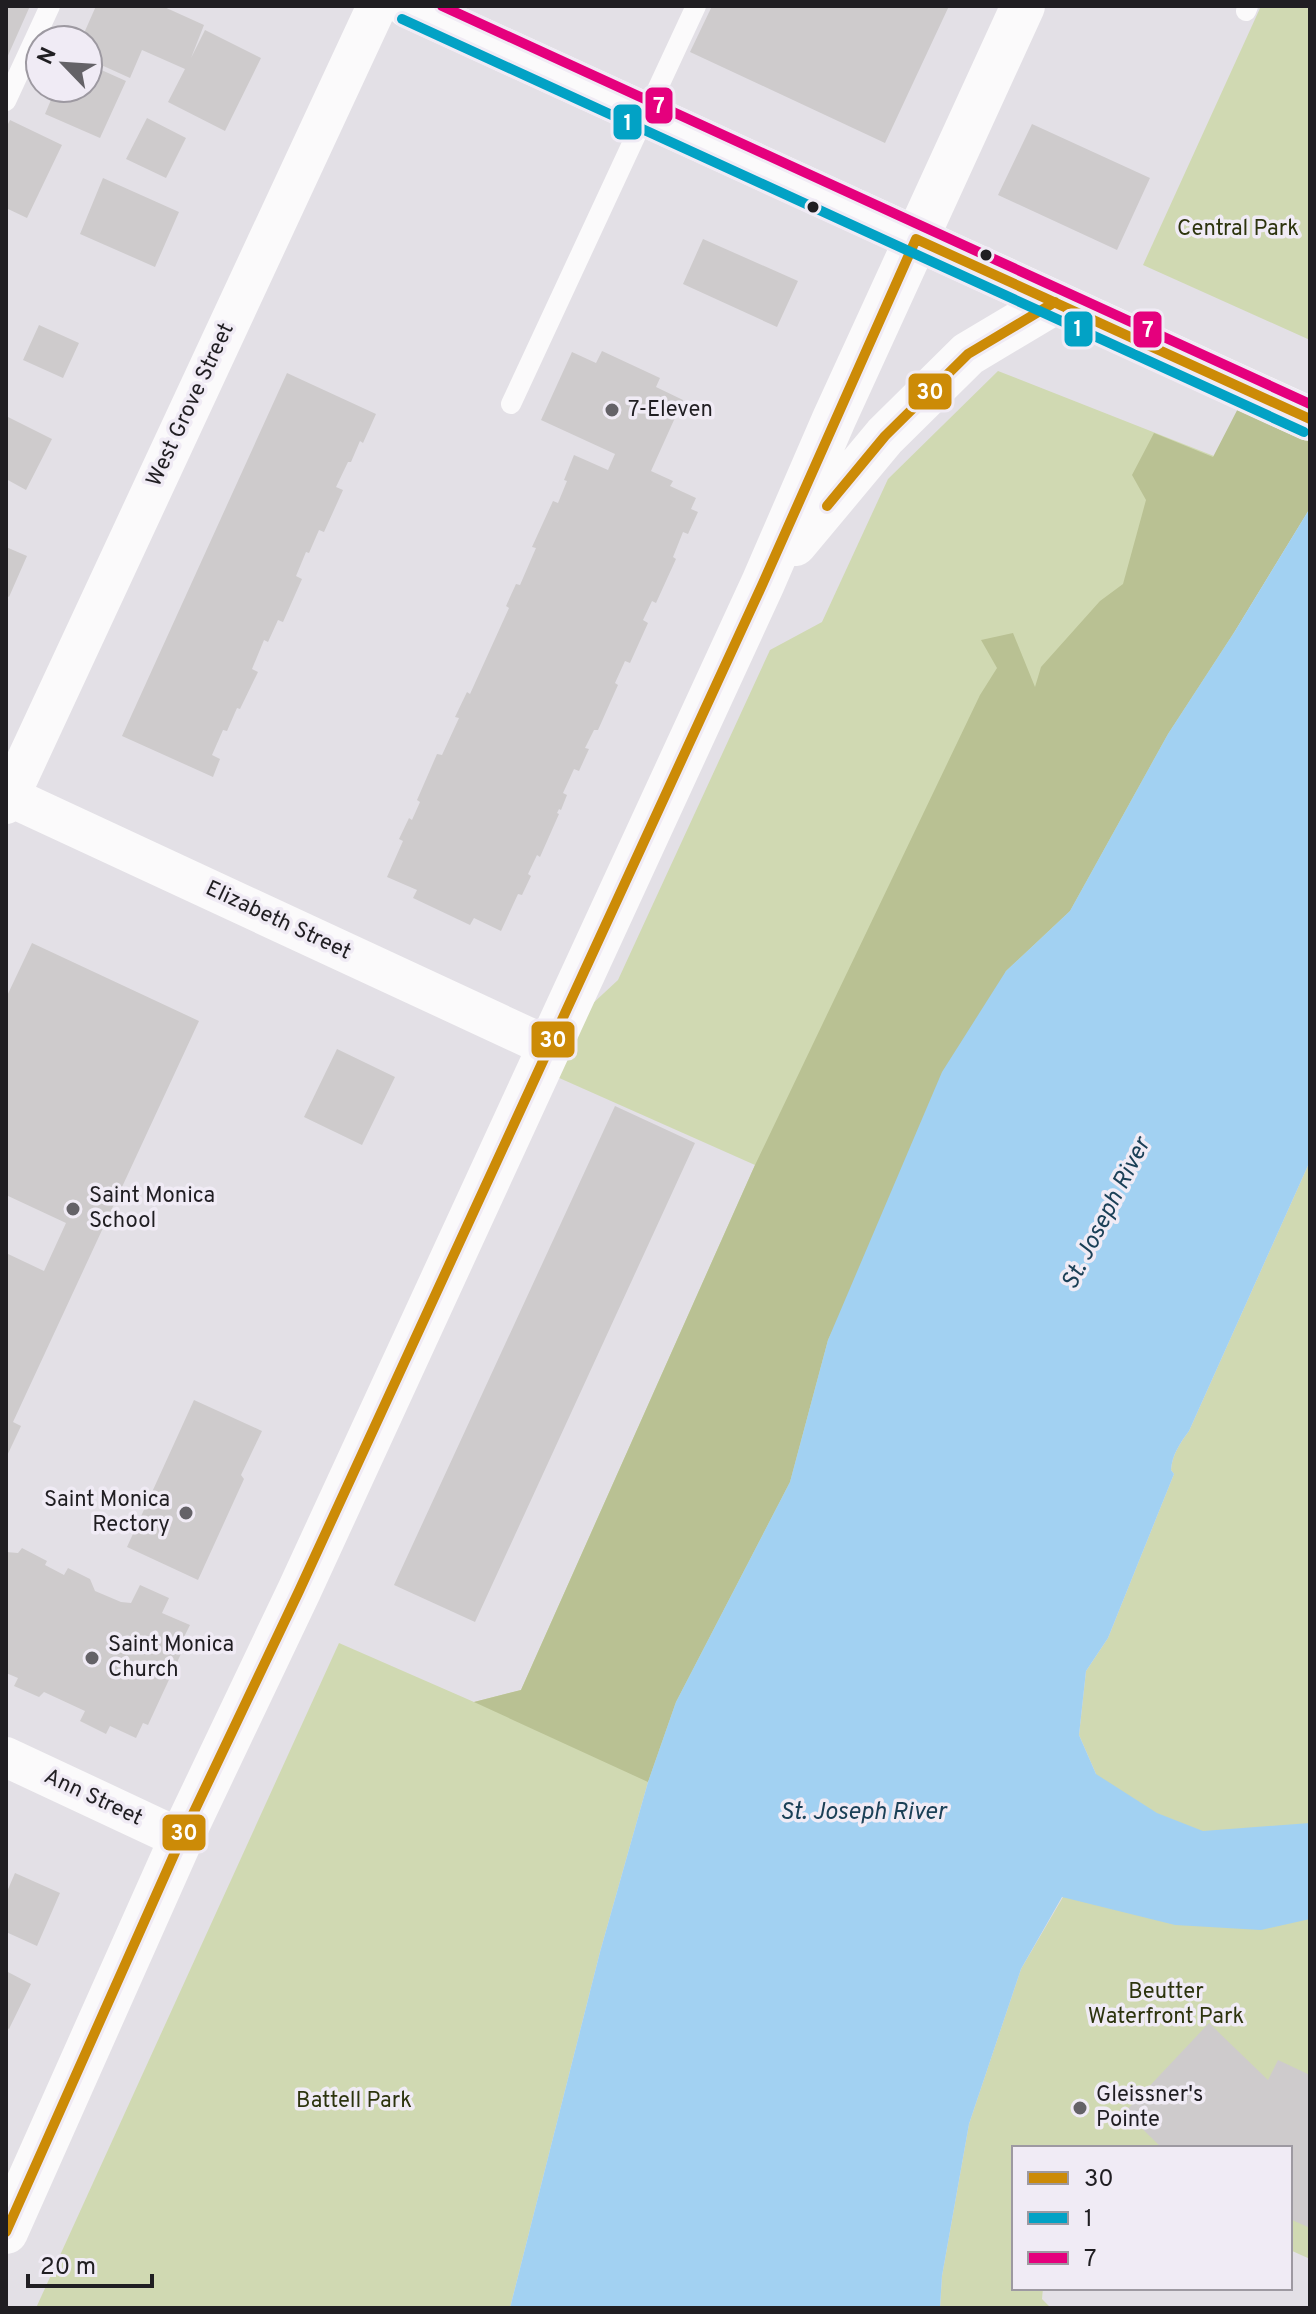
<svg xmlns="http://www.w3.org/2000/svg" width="1316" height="2314" font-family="Overpass,sans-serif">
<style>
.green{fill:#d0d9b2}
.forest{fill:#b9c193}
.water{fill:#a2d1f2}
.building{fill:#cecbcc}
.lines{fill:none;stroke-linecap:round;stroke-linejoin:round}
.lane{stroke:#fbfafb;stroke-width:20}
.street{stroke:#fbfafb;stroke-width:40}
.secondary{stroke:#fbfafb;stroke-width:44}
.bus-1-casing{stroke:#f0ebf5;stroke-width:16}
.bus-2-casing{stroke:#f0ebf5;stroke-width:16}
.bus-3-casing{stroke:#f0ebf5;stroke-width:16}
.bus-1{stroke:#cc8b07;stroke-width:10}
.bus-2{stroke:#02a2c5;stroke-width:10}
.bus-3{stroke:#e5007d;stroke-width:10}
.bus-dot{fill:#201e22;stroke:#f0ebf5;stroke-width:3}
.poi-dot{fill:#646267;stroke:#f0ebf5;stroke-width:3}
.labels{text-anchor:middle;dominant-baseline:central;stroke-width:7;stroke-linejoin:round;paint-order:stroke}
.park-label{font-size:22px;fill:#2d340e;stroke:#f0ebf5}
.street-label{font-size:22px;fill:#201e22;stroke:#f0ebf5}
.poi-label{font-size:22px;fill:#201e22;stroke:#f0ebf5;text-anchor:start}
.water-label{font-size:24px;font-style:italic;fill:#1b4057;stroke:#f0ebf5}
.line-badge{stroke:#f0ebf5;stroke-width:3}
.badge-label{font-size:22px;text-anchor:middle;font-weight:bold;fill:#fff}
</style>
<rect width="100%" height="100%" fill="#e3e0e6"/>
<path class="green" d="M1261 6H1310V340L1143 265Z
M998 371 1214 456 1310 508 1235 631 648 1782 600 1952 510 2308H36L339 1643 474 1702 521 1690 755 1165 557 1077 590 1006 618 980 770 650 822 622 888 479Z
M1310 1161V2259L1290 2250V2148H1014V2288H1043L1042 2299 1051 2308H940L942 2276 969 2124 1021 1969 1063 1897 1096 1774 1079 1735 1086 1671 1108 1638 1174 1474 1171 1470C1172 1455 1180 1443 1189 1431Z"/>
<path class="forest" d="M1247 391 1310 424V508L1235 631 1168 734 1070 911 1006 971 828 1340 790 1482 676 1702 648 1782 474 1702 521 1690 755 1165 980 695 997 668 981 640 1013 633 1035 687 1041 667 1100 601 1123 584 1146 500 1132 475 1154 433 1213 457Z"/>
<path class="water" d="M1310 508V1161L1189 1431C1180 1443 1172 1455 1171 1470L1174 1474 1108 1638 1086 1671 1079 1735 1096 1774 1157 1813 1203 1831 1310 1823V1919L1261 1930 1175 1925 1062 1897 1021 1969 969 2124 942 2276 940 2308H510L600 1952 648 1782 676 1702 790 1482 828 1340 942 1072 1006 971 1070 911 1168 734 1235 631Z"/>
<path class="building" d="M6 6H30L6 60Z
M96 6H162L204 25 191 58 205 30 261 58 225 131 168 102 185 69 142 50 130 78 88 59V40H81Z
M712 6H949L885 143 690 52Z
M88 64 126 81 100 138 45 114 56 88 68 91 69 88H88Z
M147 118 186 138 166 178 126 159Z
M10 120 62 145 27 218 6 208V128Z
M1032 124 1150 178 1117 250 998 195Z
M103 178 179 212 155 267 80 234Z
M703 239 798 281 777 327 683 284Z
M39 325 79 343 63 378 23 360Z
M602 351 660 378 656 387 683 400 651 471 673 481 670 486 696 498 691 509 698 512 688 534 683 532 673 557 676 559 656 603 652 601 643 620 648 623 630 663 625 661 615 683 618 685 598 730H594L585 748 589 749 579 771 574 769 563 793 567 795 561 810 559 809 557 813 559 814 540 857 537 855 528 874 531 876 522 895 518 894 501 931 474 918 470 925 413 898 417 890 387 877 403 841 399 839 409 818 412 820 420 802 417 800 437 754 442 755 459 718 455 717 467 692 470 694 509 608 506 606 516 584 520 585 536 548 532 547 553 501 558 503 567 481 564 480 574 455 608 470 615 454 541 420 572 352 596 363Z
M287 373 376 414 363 443 360 441 351 462H348L336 487 343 490 324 532 319 530 309 553 306 552 296 576 302 579 283 622 278 620 268 642 264 640 252 669 258 672 240 709 237 708 227 731 223 730 212 755 220 759 213 777 122 736Z
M6 416 52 439 26 490 6 479Z
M6 547 27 556 9 597 6 595Z
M32 943 199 1021 13 1422 21 1426 6 1458V1253L44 1271 66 1223 6 1195V998Z
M337 1049 395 1077 362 1145 304 1117Z
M615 1106 695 1143 475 1622 394 1585Z
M194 1400 262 1431 241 1475 244 1479 198 1580 127 1547Z
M22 1548 47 1561 45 1565 64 1575 68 1568 90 1579 95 1591 121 1602 131 1603 140 1585 169 1598 162 1613 190 1625 182 1641 186 1643 148 1725 143 1723 136 1738 110 1726 106 1734 80 1721 85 1711 44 1692 39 1697 14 1686 18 1678 6 1673V1552L18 1553Z
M15 1873 60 1893 37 1946 6 1932V1894Z
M6 1971 31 1984 9 2029 6 2027Z
M1209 2023 1268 2080 1278 2060 1310 2075V2228L1290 2219V2148H1162L1125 2112Z"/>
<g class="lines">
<path class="lane" d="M1246 11 1248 6
M6 101 50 6
M511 404 696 6"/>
<path class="street" d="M6 795 549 1047
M6 804 377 6
M6 1757 181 1839"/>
<path class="secondary" d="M408 6 1310 419
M795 544 885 436 968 354 1055 302
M6 2232 181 1839 299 1591 763 583 834 419 1023 6"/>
<g class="bus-1-casing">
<path id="bus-1" d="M827 506 885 436 968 354 1055 302
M6 2232 181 1839 299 1591 763 583 916 239 1310 419"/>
</g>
<g class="bus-2-casing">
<path id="bus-2" d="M402 19 1304 432"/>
</g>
<g class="bus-3-casing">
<path id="bus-3" d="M442 6 1310 404"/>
</g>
<use href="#bus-1" class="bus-1"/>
<use href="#bus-2" class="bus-2"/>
<use href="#bus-3" class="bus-3"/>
</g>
<g class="bus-dot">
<circle cx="813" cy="207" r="7"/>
<circle cx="986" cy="255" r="7"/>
</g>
<g class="poi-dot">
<circle cx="612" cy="410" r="8"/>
<circle cx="73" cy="1209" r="8"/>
<circle cx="186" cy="1513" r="8"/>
<circle cx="92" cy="1658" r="8"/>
<circle cx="1080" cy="2108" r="8"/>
</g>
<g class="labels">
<g class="park-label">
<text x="1238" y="229">Central Park</text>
<text x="1166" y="1992">Beutter<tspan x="1166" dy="25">Waterfront Park</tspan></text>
<text x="354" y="2101">Battell Park</text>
</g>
<g class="street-label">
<text transform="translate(191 405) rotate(-65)">West Grove Street</text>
<text transform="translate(278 921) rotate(25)">Elizabeth Street</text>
<text transform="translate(93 1798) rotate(25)">Ann Street</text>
</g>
<g class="poi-label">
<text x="628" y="410">7-Eleven</text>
<text x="89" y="1196">Saint Monica<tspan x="89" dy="25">School</tspan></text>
<text x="170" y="1500" text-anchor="end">Saint Monica<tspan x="170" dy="25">Rectory</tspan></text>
<text x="108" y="1645">Saint Monica<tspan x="108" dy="25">Church</tspan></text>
<text x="1096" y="2095">Gleissner's<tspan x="1096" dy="25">Pointe</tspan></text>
</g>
<g class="water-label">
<text transform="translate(1107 1214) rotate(-63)">St. Joseph River</text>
<text x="863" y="1813">St. Joseph River</text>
</g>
</g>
<g class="line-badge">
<rect x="644" y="86" width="30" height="39" rx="8" fill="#e5007d"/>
<rect x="612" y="103" width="31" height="38" rx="8" fill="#02a2c5"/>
<rect x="1063" y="310" width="31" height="38" rx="8" fill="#02a2c5"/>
<rect x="1132" y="310" width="31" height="39" rx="8" fill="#e5007d"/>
<rect x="907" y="372" width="46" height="39" rx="8" fill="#cc8b07"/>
<rect x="530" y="1020" width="46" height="39" rx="8" fill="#cc8b07"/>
<rect x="161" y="1813" width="46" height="39" rx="8" fill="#cc8b07"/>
</g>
<g class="badge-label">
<text x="659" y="113">7</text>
<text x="628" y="130">1</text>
<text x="1078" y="336">1</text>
<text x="1148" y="337">7</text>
<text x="930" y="399">30</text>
<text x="553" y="1047">30</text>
<text x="184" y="1840">30</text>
</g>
<rect width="1316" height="2314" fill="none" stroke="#201e22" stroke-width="16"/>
<rect x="1012" y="2146" width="280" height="144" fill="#f0ebf5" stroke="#9d99a1" stroke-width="2"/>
<rect x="1028" y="2172" width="40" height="12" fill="#cc8b07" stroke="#9d99a1" stroke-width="2"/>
<text x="1084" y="2186" font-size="24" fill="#201e22">30</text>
<rect x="1028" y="2212" width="40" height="12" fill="#02a2c5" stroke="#9d99a1" stroke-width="2"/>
<text x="1084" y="2226" font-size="24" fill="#201e22">1</text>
<rect x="1028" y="2252" width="40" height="12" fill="#e5007d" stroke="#9d99a1" stroke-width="2"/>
<text x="1084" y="2266" font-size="24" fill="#201e22">7</text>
<g transform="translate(64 64) rotate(295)"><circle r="38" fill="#f0ebf5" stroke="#9d99a1" stroke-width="2"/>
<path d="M0-6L14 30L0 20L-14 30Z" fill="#646267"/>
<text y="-12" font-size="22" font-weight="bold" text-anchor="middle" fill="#201e22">N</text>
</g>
<path d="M28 2274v12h124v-12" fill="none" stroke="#201e22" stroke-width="4"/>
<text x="40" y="2274" font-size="24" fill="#201e22" stroke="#f0ebf5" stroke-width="6" paint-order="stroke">20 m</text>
</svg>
